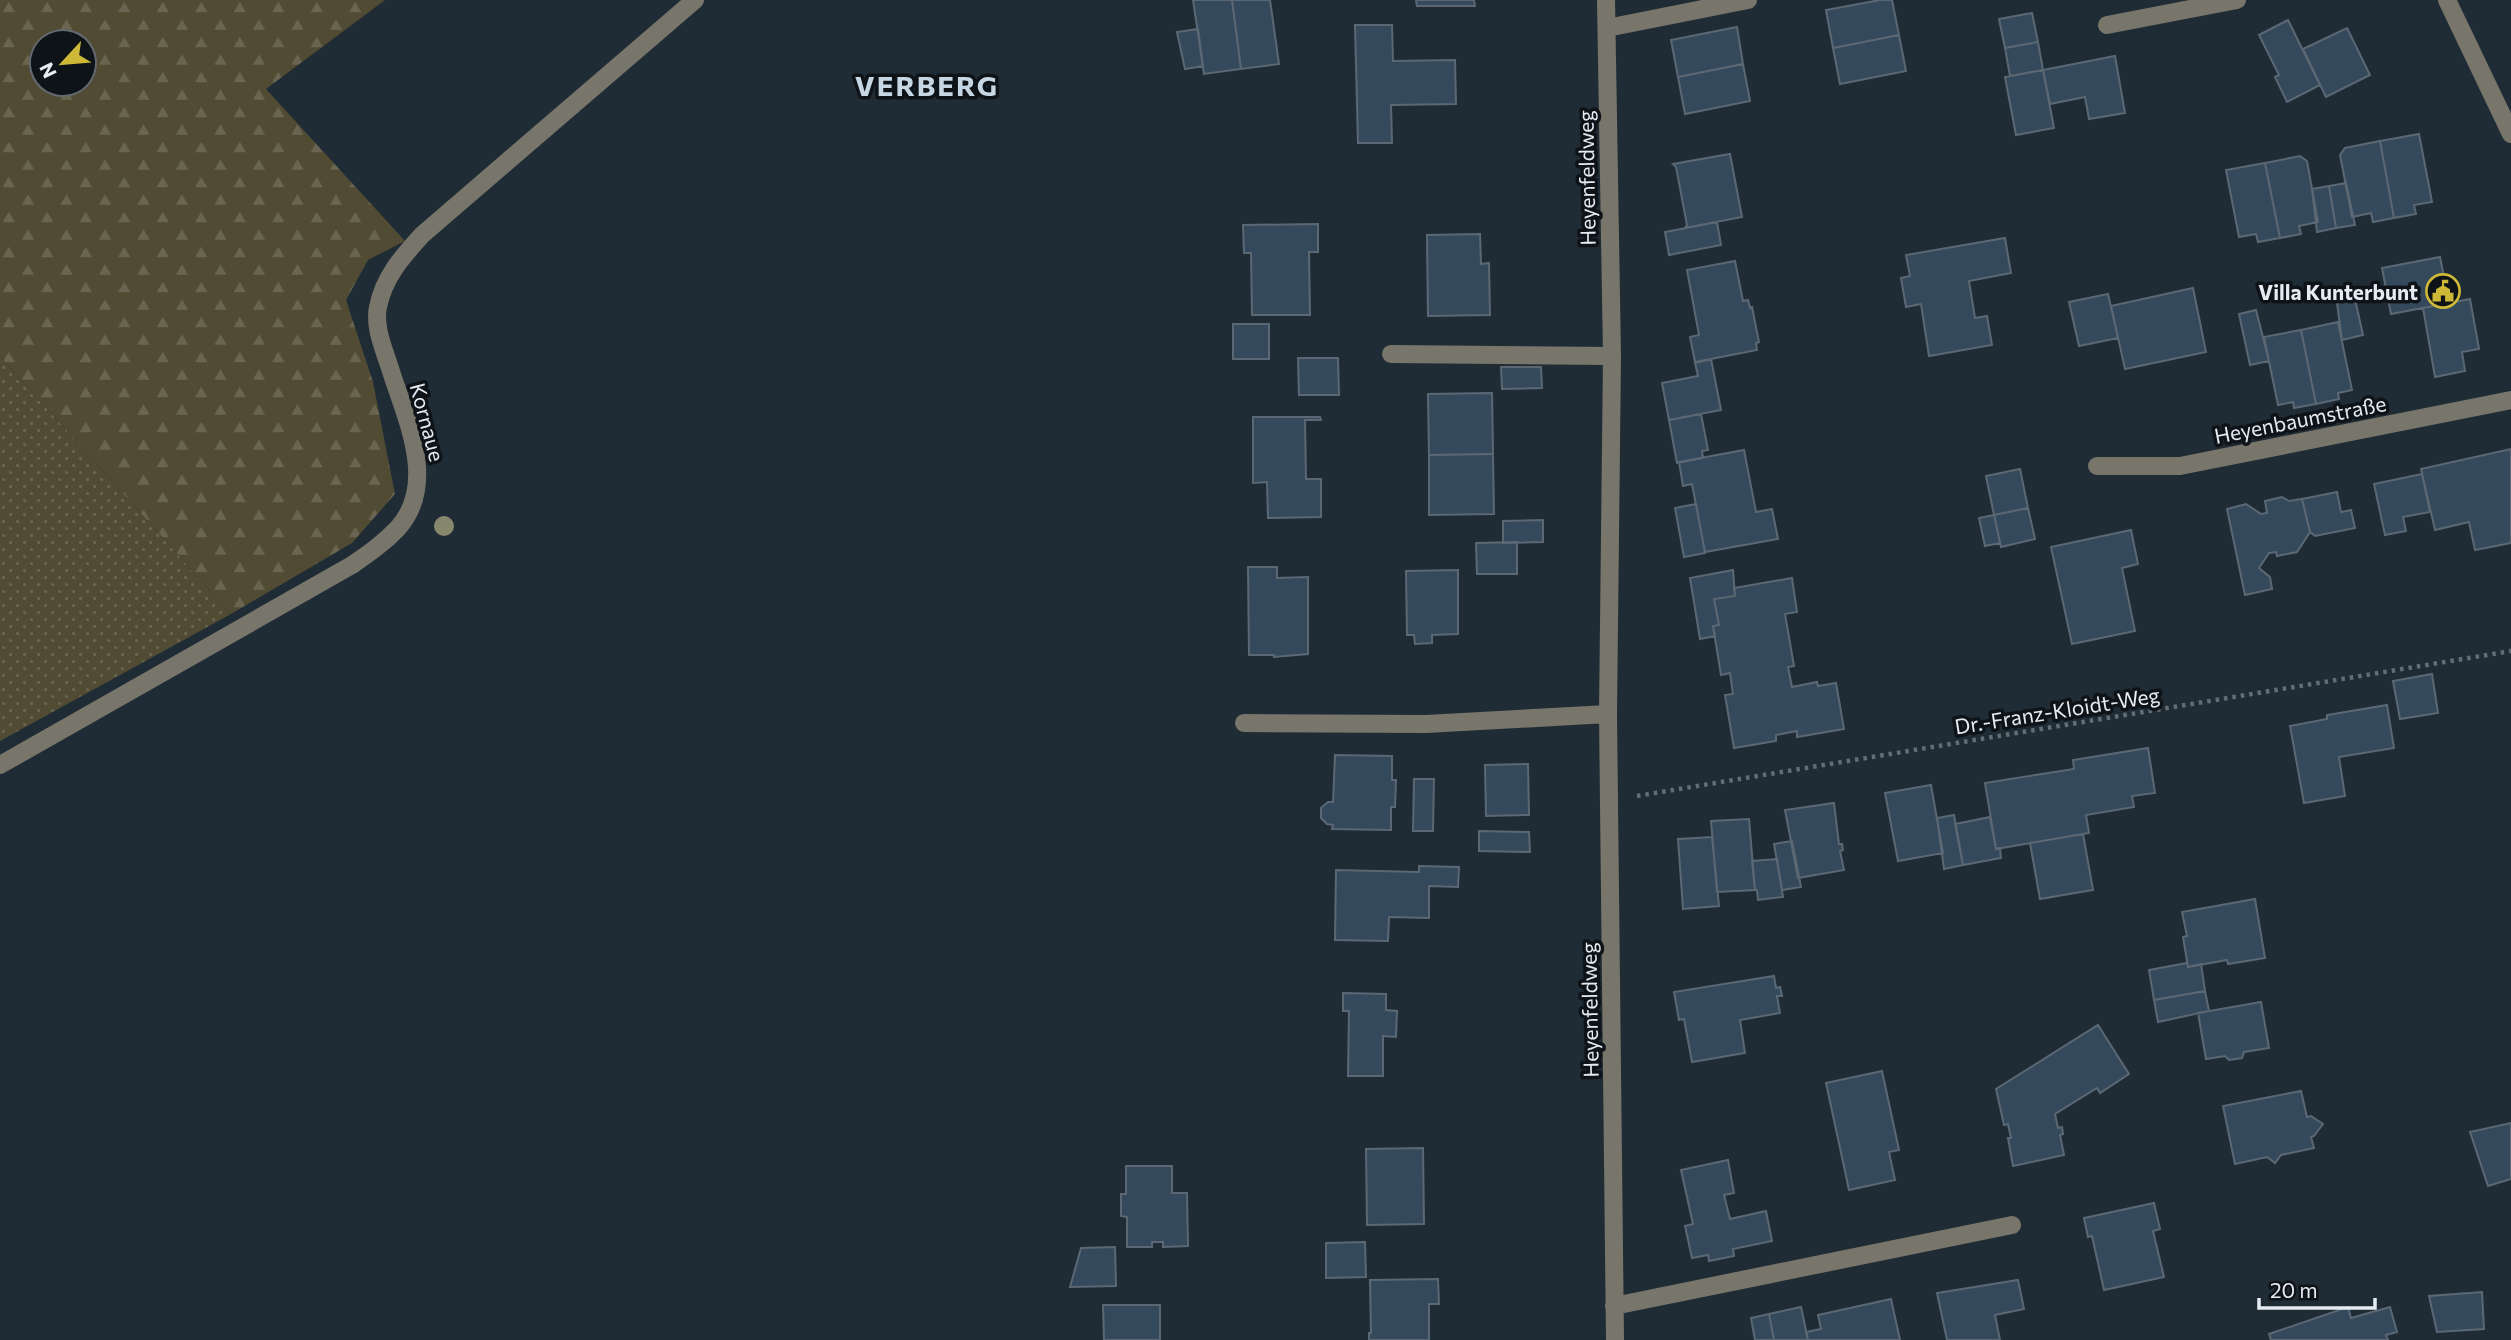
<svg xmlns="http://www.w3.org/2000/svg" width="2511" height="1340" font-family="Commissioner,sans-serif">
<style>
.grass{fill:url(#grass-dots)}
.forest{fill:url(#forest-firs);fill-rule:evenodd}
.building{fill:#344a5c;stroke:#5b6874;stroke-width:2}
.lines{fill:none;stroke-linecap:round;stroke-linejoin:round}
.path{stroke:#636d75;stroke-width:4.5;stroke-dasharray:3.5 5;stroke-linecap:butt}
.minor{stroke:#78766a;stroke-width:18}
.tree{fill:#87876d}
.labels{text-anchor:middle;dominant-baseline:central;stroke-width:7;stroke-linejoin:round;paint-order:stroke}
.street-label{font-size:21px;fill:#e4ebf2;stroke:#0e1318}
.poi-label{font-size:21px;font-weight:bold;fill:#e4ebf2;stroke:#0e1318;text-anchor:end}
.district-label{font-size:28px;font-weight:bold;letter-spacing:2px;fill:#c7d6e3;stroke:#0e1318}
</style>
<defs>
<pattern id="grass-dots" width="8" height="8" patternUnits="userSpaceOnUse" patternTransform="scale(1.75)"><rect width="8" height="8" fill="#504b32"/><path d="M2 2h.1M6 6h.1" fill="none" stroke="#696550" stroke-width="1.8" stroke-linecap="round"/></pattern>
<pattern id="forest-firs" width="22" height="20" patternUnits="userSpaceOnUse" patternTransform="scale(1.75)"><rect width="22" height="20" fill="#504b32"/><path d="M5 1l3.5 6h-7zM16 11l3.5 6h-7z" fill="#696550"/></pattern>
</defs>
<rect width="100%" height="100%" fill="#202c35"/>
<path class="grass" d="M0 356 231 614 0 741Z"/>
<path class="forest" d="M0 0H385L266 89 405 241 368 260 346 300 373 382 395 494 352 543 231 614 0 356ZM42 42H84V84H42Z"/>
<path class="building" d="M1193 0H1232L1241 69 1204 74Z
M1232 0H1270L1279 64 1241 69Z
M1416 0H1474L1475 6H1417Z
M1880 0H1892L1899 35 1833 48 1826 10Z
M2032 13 2038 42 2005 48 1999 19Z
M2288 20 2320 85 2287 102 2275 77 2279 75 2259 35Z
M1355 25H1392L1393 61 1455 60 1456 104 1391 105 1392 143H1358Z
M1737 27 1743 64 1678 77 1671 40Z
M2347 28 2370 75 2326 97 2303 49Z
M1198 29 1203 66 1185 69 1177 32Z
M1899 35 1906 71 1840 84 1833 48Z
M2038 42 2043 70 2010 76 2005 48Z
M2115 56 2125 113 2089 119 2085 97 2050 104 2043 70Z
M1743 64 1750 101 1685 114 1678 77Z
M2043 70 2054 128 2016 135 2005 77Z
M2419 134 2432 202 2414 205 2416 214 2394 218 2380 141Z
M2380 141 2394 218 2373 222 2371 213 2352 217 2340 155 2345 148Z
M1730 154 1742 217 1685 228 1687 225 1676 167 1673 164Z
M2300 156 2307 161 2318 222 2299 226 2301 234 2280 238 2265 163Z
M2265 163 2280 238 2258 242 2256 234 2239 237 2226 170Z
M2346 183 2355 225 2336 228 2329 186Z
M2329 186 2336 228 2317 232 2312 189Z
M1717 222 1721 245 1669 255 1665 232Z
M1318 224V252H1309L1310 315H1252L1251 253H1244L1243 225Z
M1480 234 1481 264 1489 263 1490 315 1428 316 1427 235Z
M2005 238 2011 273 1969 281 1975 318 1987 316 1992 345 1929 356 1921 304 1906 307 1901 278 1910 276 1906 255Z
M2440 257 2449 303 2391 314 2382 268Z
M1735 261 1743 301 1748 300 1750 308 1752 307 1759 342 1756 343 1757 350 1695 362 1690 337 1699 335 1687 270Z
M2193 288 2206 352 2125 369 2111 306Z
M2108 294 2118 338 2079 346 2069 302Z
M2355 299 2363 335 2342 340 2337 303Z
M2470 299 2479 349 2462 352 2465 371 2435 377 2423 308Z
M2256 310 2269 361 2250 365 2239 314Z
M2338 322 2352 390 2338 393 2339 399 2316 404 2301 330Z
M1233 324H1269V359H1233Z
M2301 330 2316 404 2294 408 2293 402 2278 405 2264 337Z
M1298 358H1338L1339 395H1299Z
M1711 359 1721 410 1669 420 1662 383 1698 376 1695 363Z
M1501 367H1541L1542 388 1502 389Z
M1492 393 1493 454 1429 455 1428 394Z
M1701 414 1708 450 1702 451 1703 458 1677 463 1669 420Z
M1253 417H1320L1321 420H1305L1306 479H1321V517L1268 518 1267 482 1253 483Z
M2511 449V543L2475 550 2469 522 2435 530 2421 469Z
M1744 450 1756 512 1772 509 1778 539 1705 552 1692 484 1683 486 1679 462Z
M1493 454 1494 514 1429 515V455Z
M2020 469 2028 508 1994 515 1986 476Z
M2422 474 2430 512 2403 517 2406 531 2385 535 2374 484Z
M2337 492 2341 512 2351 510 2355 528 2315 536 2310 532 2302 499Z
M2282 497 2289 501 2302 499 2310 532 2297 552 2277 556 2276 552 2269 553 2259 568 2270 577 2272 589 2245 595 2227 509 2246 504 2261 514 2267 513 2265 501Z
M1696 504 1705 553 1684 557 1675 508Z
M2028 508 2035 539 2001 547 1994 515Z
M1994 515 2000 543 1985 546 1979 518Z
M1543 520V542L1503 543V521Z
M2131 530 2138 564 2122 568 2135 631 2072 644 2051 547Z
M1517 542V574H1477L1476 543Z
M1248 567H1277V578L1308 577V654L1274 657V655H1249Z
M1458 570V634L1432 635V643L1415 644 1414 635H1407L1406 571Z
M1733 570 1735 596 1714 599 1719 625 1713 626 1715 636 1700 639 1690 578Z
M1792 578 1797 612 1785 614 1794 666 1788 667 1792 687 1817 682 1818 686 1836 683 1844 729 1797 737V731L1776 735V741L1734 748 1725 695 1733 694 1730 673 1721 675 1713 626 1719 625 1714 599 1735 596 1734 588Z
M2432 674 2438 713 2400 719 2393 681Z
M2387 705 2394 748 2339 757 2345 796 2304 803 2290 726 2327 719V715Z
M2148 748 2155 793 2132 796 2134 807 2086 815 2089 833 1996 849 1985 783 2074 769 2073 760Z
M1335 755 1392 756V780H1396L1395 807H1391V830L1332 829 1333 825 1327 824 1321 818V808L1328 802H1333Z
M1528 764 1529 815 1486 816 1485 765Z
M1414 779H1434L1433 831H1413Z
M1931 785 1943 853 1898 861 1885 793Z
M1834 803 1839 844H1842L1843 850 1840 851 1844 870 1798 878 1785 810Z
M1954 815 1963 865 1944 869 1937 818Z
M1990 817 1996 849 2000 848 2001 858 1963 865 1955 824Z
M1749 819 1755 890 1717 892 1711 821Z
M1479 831 1529 832 1530 852 1479 851Z
M2083 834 2093 890 2040 899 2030 843Z
M1712 837 1719 906 1683 909 1678 839Z
M1792 841 1801 887 1782 890 1774 844Z
M1777 859 1783 897 1758 900 1757 890H1755L1752 861Z
M1419 866 1459 867 1458 887 1429 886V918L1389 917 1388 941 1335 940 1336 870 1419 872Z
M2255 899 2265 958 2228 964 2227 960 2188 967 2183 937 2187 936 2182 912Z
M2187 963 2188 967 2201 964 2205 991 2154 1000 2149 970Z
M1774 976 1776 988 1780 987 1782 996H1777L1780 1013 1740 1020 1745 1053 1692 1062 1684 1019 1679 1020 1674 992Z
M2205 991 2209 1011 2158 1022 2154 1000Z
M1343 993 1386 994V1010L1397 1011 1396 1037 1383 1036V1076H1348L1349 1011H1343Z
M2261 1002 2269 1048 2244 1052 2242 1058 2229 1060 2225 1056 2206 1059 2198 1013Z
M2098 1025 2129 1074 2100 1093 2097 1088 2055 1114 2058 1128 2062 1127 2063 1134 2060 1135 2064 1155 2013 1166 2008 1138H2011L2008 1124 2004 1125 1996 1089Z
M1882 1071 1899 1150 1889 1152 1895 1180 1849 1190 1826 1083Z
M2301 1091 2307 1117 2311 1116 2323 1124 2314 1136 2311 1137 2314 1148 2281 1155 2275 1163 2267 1157 2235 1164 2223 1106Z
M2511 1123V1179L2488 1186 2470 1132Z
M1423 1148 1424 1224 1367 1225 1366 1149Z
M1728 1160 1734 1193 1724 1195 1730 1219 1766 1211 1772 1241 1733 1249 1734 1256 1709 1261 1708 1255 1692 1258 1685 1226 1693 1224 1681 1170Z
M1126 1166H1172V1193H1187L1188 1246 1163 1247V1242H1152V1247H1127V1217L1121 1216V1194H1126Z
M2154 1203 2160 1229 2153 1231 2164 1277 2104 1290 2092 1236 2088 1237 2084 1218Z
M1365 1242 1366 1277 1326 1278V1243Z
M1115 1247 1116 1286 1070 1287 1081 1248Z
M1438 1279 1439 1304H1429V1340H1369V1333H1371L1370 1280Z
M2018 1280 2024 1309 1995 1315 2000 1340H1947L1937 1293Z
M2482 1292 2484 1329 2437 1332 2429 1296Z
M1891 1299 1900 1340H1808L1806 1332 1821 1329 1818 1315Z
M1103 1305H1160V1340H1104Z
M1801 1307 1808 1340H1774L1769 1314Z
M2348 1307 2351 1318 2390 1307 2397 1332 2386 1335 2388 1340H2271L2269 1334Z
M1769 1314 1774 1340H1755L1751 1318Z"/>
<g class="lines">
<path class="path" d="M1637 796 2511 651"/>
<path class="minor" d="M1606 0 1612 356 1608 714 1615 1340
M2447 0 2511 134
M2107 25 2237 0
M1607 28 1748 0
M1391 354 1612 356
M2097 466H2180L2511 400
M1244 723 1426 724 1608 714
M0 765 352 565C368 554 384 543 398 528 439 482 404 415 389 365 383 347 374 326 378 307 384 277 402 257 422 235L695 0
M1614 1306 2012 1225"/>
</g>
<circle class="tree" cx="444" cy="526" r="10"/>
<defs>
<g id="civic-ring" transform="scale(1.75)"><circle r="9.5" fill="#0e1318" stroke="#ceb837" stroke-width="1.5"/><path d="M-.6-6.5H3V-4.5H.6V-3L4-1V1h2V6H-6V1h2V-1L-.6-3ZM-1.2 2.5V6h2.4V2.5Z" fill="#ceb837"/></g>
</defs>
<g fill-rule="evenodd">
<use href="#civic-ring" x="2443" y="291"/>
</g>
<g class="labels">
<g class="street-label">
<text transform="translate(1586 178) rotate(-91)">Heyenfeldweg</text>
<text transform="translate(2300 419) rotate(-11)">Heyenbaumstraße</text>
<text transform="translate(428 422) rotate(75)">Kornaue</text>
<text transform="translate(2057 710) rotate(-9)">Dr.-Franz-Kloidt-Weg</text>
<text transform="translate(1589 1010) rotate(-91)">Heyenfeldweg</text>
</g>
<g class="poi-label">
<text x="2418" y="291">Villa Kunterbunt</text>
</g>
<g class="district-label">
<text x="927" y="85">VERBERG</text>
</g>
</g>
<g transform="translate(63 63) rotate(244)"><circle r="33" fill="#0e1318" stroke="#64696f" stroke-width="2"/>
<path d="M0-5L12 26L0 18L-12 26Z" fill="#ceb837"/>
<text y="-10" font-size="19" font-weight="bold" text-anchor="middle" fill="#e4ebf2">N</text>
</g>
<path d="M2259 1298v10h116v-10" fill="none" stroke="#e4ebf2" stroke-width="3.5"/>
<text x="2270" y="1298" font-size="21" fill="#e4ebf2" stroke="#0e1318" stroke-width="5" paint-order="stroke">20 m</text>
</svg>
